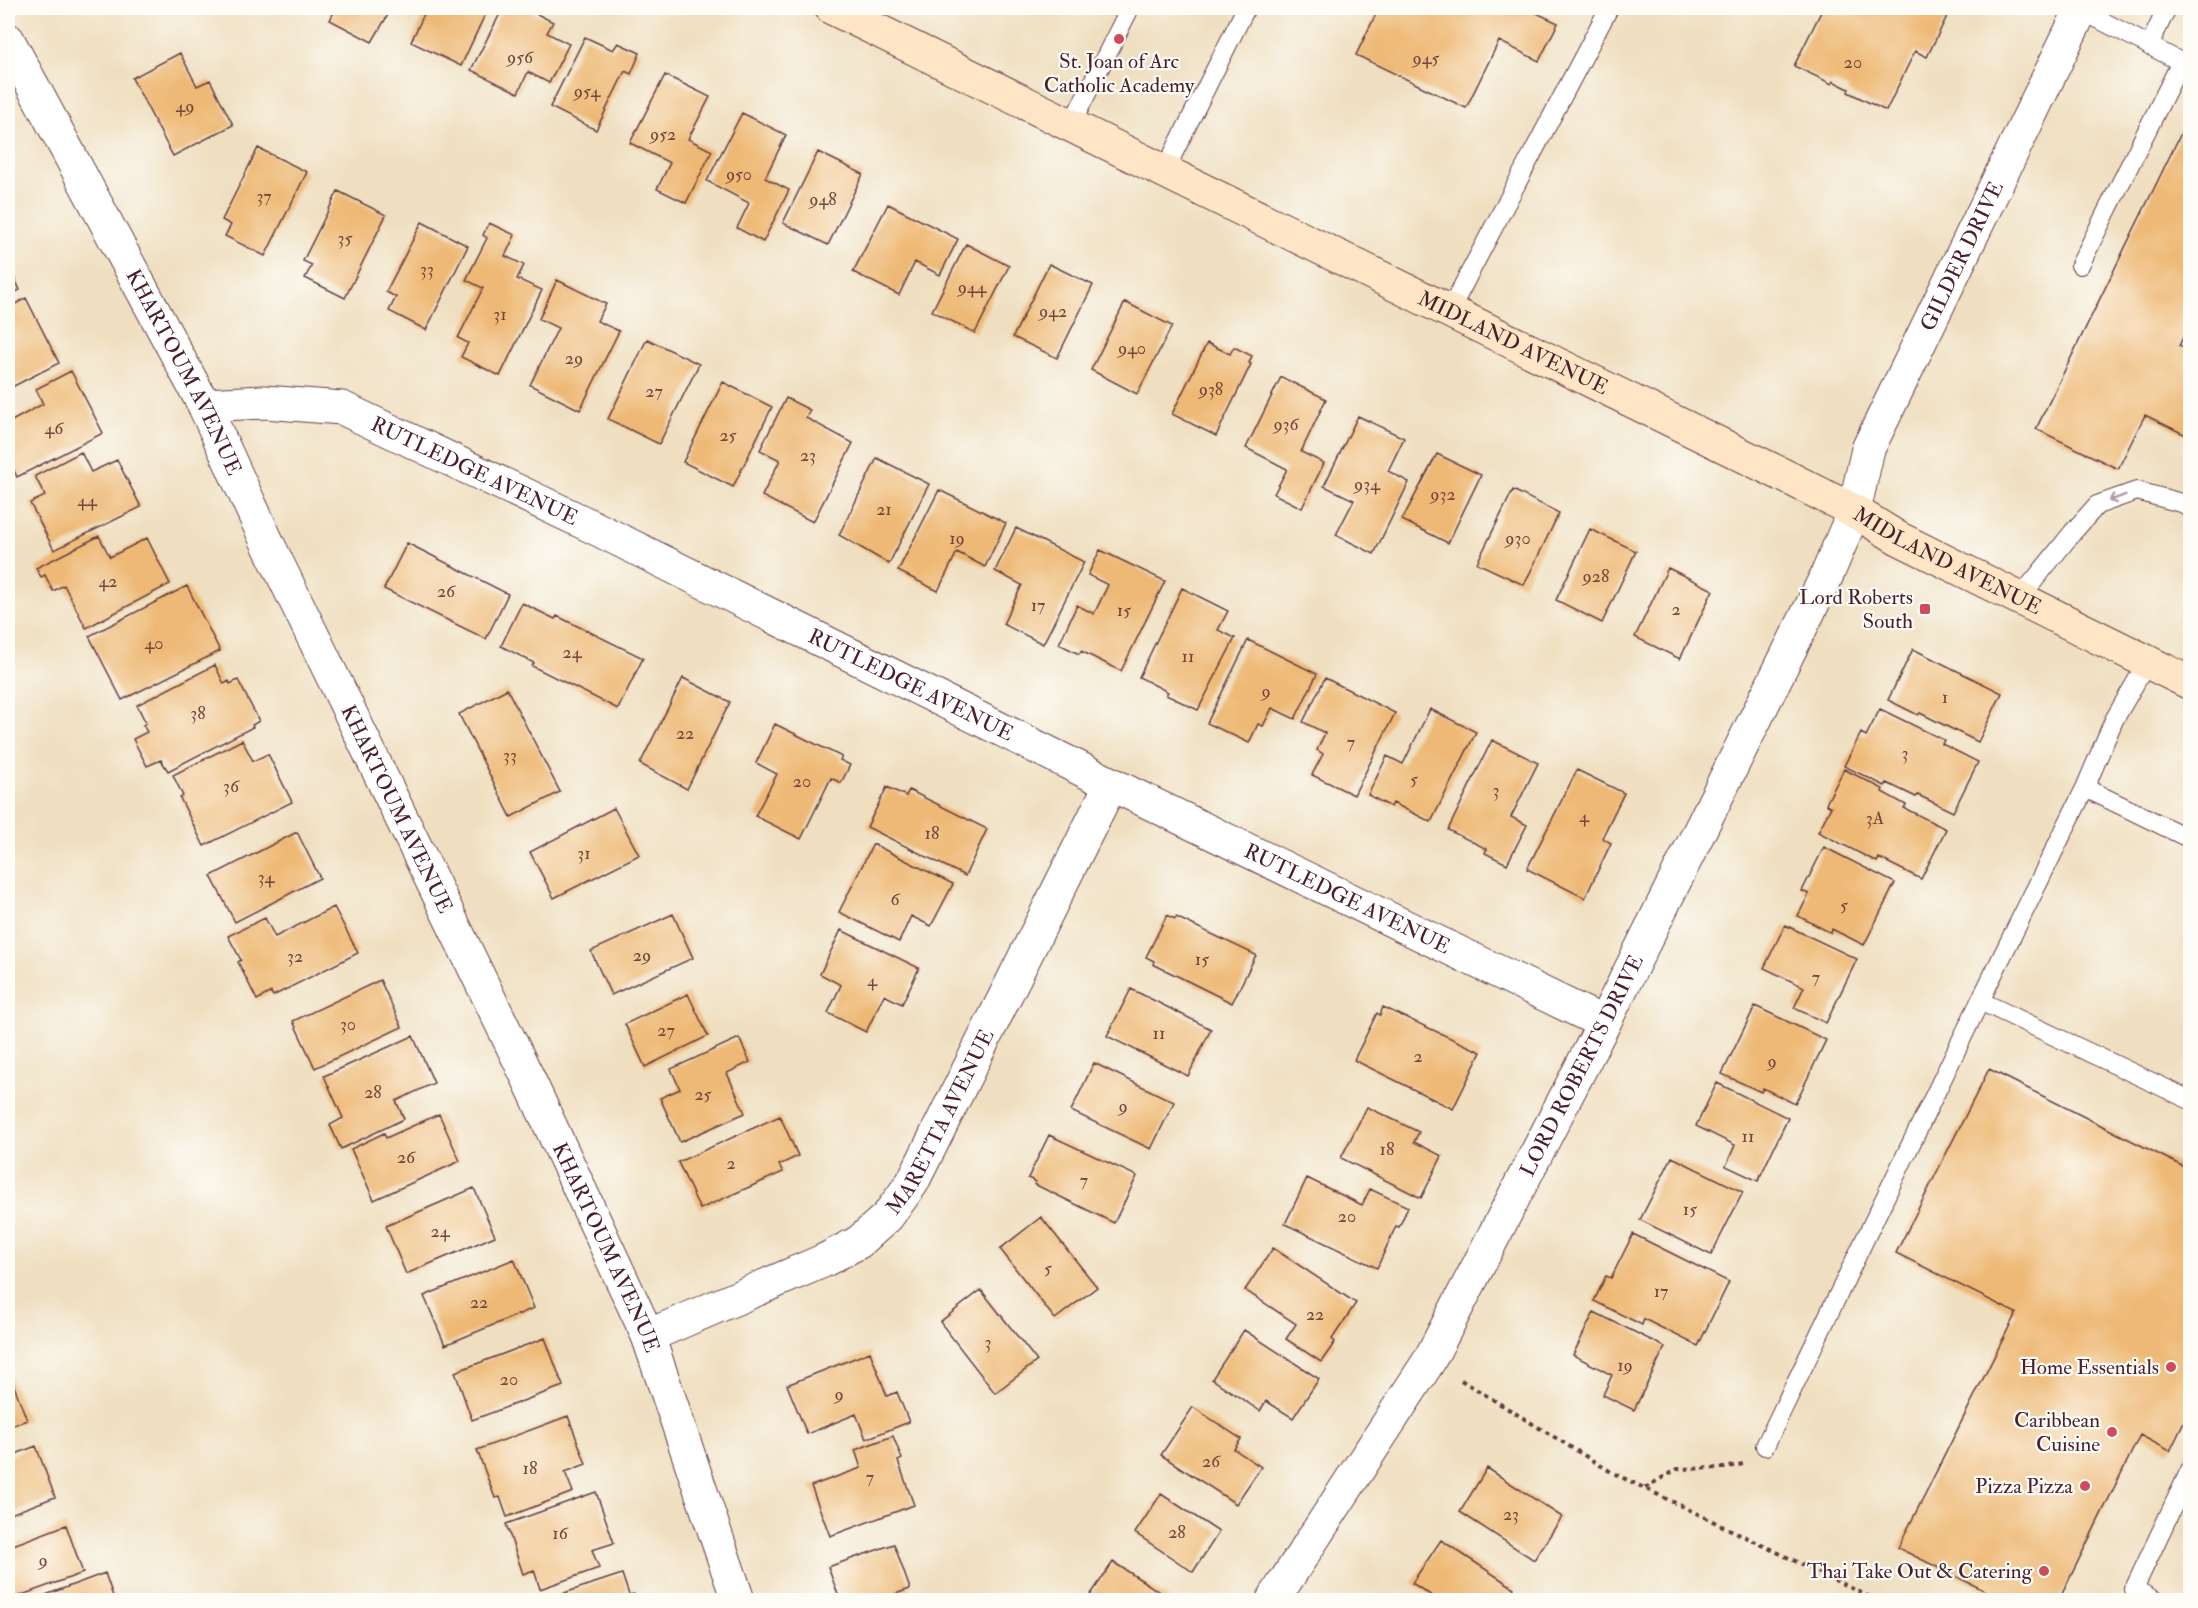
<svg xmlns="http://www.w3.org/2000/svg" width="2198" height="1608" font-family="'IM FELL Double Pica',serif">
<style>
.building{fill:#eeb976}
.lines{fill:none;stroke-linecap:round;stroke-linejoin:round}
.lane-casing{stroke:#633c41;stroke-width:20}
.street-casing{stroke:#633c41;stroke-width:35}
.secondary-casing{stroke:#633c41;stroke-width:35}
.path{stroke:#633c41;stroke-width:4;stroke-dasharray:4.5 4.5;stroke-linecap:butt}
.lane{stroke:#fff;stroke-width:18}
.street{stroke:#fff;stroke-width:33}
.secondary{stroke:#fde5c5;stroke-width:33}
.oneway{stroke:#ae9aa0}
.poi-dot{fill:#d1495b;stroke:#fdfcf7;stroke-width:2}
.labels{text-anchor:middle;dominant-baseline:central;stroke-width:4.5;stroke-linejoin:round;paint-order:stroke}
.number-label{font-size:18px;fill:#73463e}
.poi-label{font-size:21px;fill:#4a1f2b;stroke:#fdfcf7;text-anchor:end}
.street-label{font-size:21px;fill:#4a1f2b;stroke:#fdfcf7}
</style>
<rect width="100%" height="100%" fill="#fdfcf7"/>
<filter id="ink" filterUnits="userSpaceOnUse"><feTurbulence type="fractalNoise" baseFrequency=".0167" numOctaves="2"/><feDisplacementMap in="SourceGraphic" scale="12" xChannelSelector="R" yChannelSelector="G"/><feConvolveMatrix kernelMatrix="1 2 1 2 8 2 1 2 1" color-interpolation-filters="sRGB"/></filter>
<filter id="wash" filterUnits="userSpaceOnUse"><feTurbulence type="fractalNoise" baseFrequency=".008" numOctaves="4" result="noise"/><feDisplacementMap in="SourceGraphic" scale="24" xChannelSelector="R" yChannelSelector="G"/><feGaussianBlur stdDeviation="1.35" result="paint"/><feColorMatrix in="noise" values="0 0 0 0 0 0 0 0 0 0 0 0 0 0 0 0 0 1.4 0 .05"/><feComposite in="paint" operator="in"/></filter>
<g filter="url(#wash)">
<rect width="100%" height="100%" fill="#efdfc0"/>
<g id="blocks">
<path class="building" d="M336 8H392L372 42 330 20Z
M421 8H488L461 66 411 42 426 10Z
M503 8H525L553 22 547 33 569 44 549 83 528 72 518 93 471 70Z
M1379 8H1526L1558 23 1539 61 1499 41 1466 108 1356 55Z
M1823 8H1951L1927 57 1915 51 1886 111 1848 92 1849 89 1833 81 1832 84 1794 66Z
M585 37 613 50 618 43 640 53 631 74 625 71 596 130 550 107Z
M180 53 197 86 210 80 233 125 173 156 132 78Z
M665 75 710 97 688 139 712 151 686 203 657 189 670 163 630 143Z
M742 113 786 135 765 178 789 190 763 242 737 228 749 203 707 181Z
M2190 115V322L2179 346 2190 351V437L2145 415 2118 469 2036 429Z
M258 148 307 172 265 256 225 236 231 225 222 220Z
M818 152 863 174 828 245 783 223Z
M338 191 386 215 345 298 305 278 312 265 303 261Z
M888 204 958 239 940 275 915 262 899 295 853 272Z
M422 222 468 246 426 330 389 311 396 297 386 292Z
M489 223 515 235 505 256 524 265 517 279 542 290 500 376 461 357 468 343 458 338 483 288 466 280 487 238 483 235Z
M966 244 1009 266 975 333 932 311Z
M8 264 20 290 8 296Z
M1049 264 1093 285 1057 358 1013 337Z
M557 280 606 304 597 321 619 331 580 410 530 385 558 328 539 319Z
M26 298 59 363 8 389V308Z
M1125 302 1172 326 1137 394 1091 370Z
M647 339 699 364 659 444 608 419Z
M1207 343 1230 354 1234 347 1252 356 1249 363 1251 364 1216 436 1172 414Z
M71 371 103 433 17 477 8 458V423L43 404 36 389Z
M1281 377 1326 399 1301 452 1324 463 1302 508 1274 494 1287 469 1246 448Z
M723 382 772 407 733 487 683 462Z
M786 398 810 410 806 418 853 443 813 522 762 496 780 460 760 450Z
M1358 416 1404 438 1388 471 1409 482 1374 554 1336 535 1354 500 1324 486Z
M81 452 91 472 117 460 141 507 54 550 30 503 45 496 35 476Z
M1437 454 1481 475 1448 543 1402 520Z
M877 458 929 484 889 564 839 535Z
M939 490 1006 523 985 567 957 552 938 591 898 571Z
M1513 490 1559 513 1524 585 1477 563Z
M1016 528 1084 562 1043 644 1003 624 1022 585 995 571Z
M1590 529 1636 551 1602 623 1556 600Z
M99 536 110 557 147 538 170 584 86 628 64 585 53 591 45 575 41 577 36 568Z
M407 543 508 594 486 639 384 589Z
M1100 550 1165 581 1121 671 1081 651 1079 654 1059 644 1077 605 1094 614 1108 585 1088 575Z
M1668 568 1713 590 1680 659 1635 637Z
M187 586 220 651 122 700 89 636Z
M1182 588 1228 611 1218 630 1235 638 1198 710 1166 695 1168 692 1139 677Z
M522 603 555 619 557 616 643 658 618 709 532 666 534 663 501 646Z
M1248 640 1317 674 1295 719 1272 708 1263 726 1258 724 1249 743 1207 723Z
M1913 649 2002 693 1978 742 1920 713 1918 715 1888 700Z
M215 665 224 684 229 681 230 684 238 680 259 721 252 725 253 727 168 771 161 760 147 766 133 739 147 732 143 725 146 723 137 705Z
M683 678 730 702 687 789 640 764Z
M1325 678 1395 713 1354 795 1312 775 1323 754 1317 750 1325 733 1303 722Z
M507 689 560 792 511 817 459 714Z
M1430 709 1476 732 1431 822 1393 803 1391 807 1368 795 1387 756 1403 764Z
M1880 709 1944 740 1942 744 1978 762 1953 812 1918 795 1916 797 1887 783 1885 786 1844 766 1861 733 1866 736Z
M775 724 842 757 840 760 850 765 841 783 831 778 801 839 755 816 777 774 756 763Z
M242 740 253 761 268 754 292 802 204 846 180 798 183 796 173 775Z
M1492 740 1538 763 1511 817 1527 825 1507 864 1485 853 1487 849 1448 830Z
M1844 769 1883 789 1882 792 1906 805 1904 808 1946 829 1921 879 1879 858 1877 862 1818 832 1831 807 1826 804Z
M1577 770 1624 793 1602 838 1611 843 1585 898 1527 869Z
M887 787 906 796 909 790 987 829 965 876 867 827Z
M614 808 639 855 554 898 530 852Z
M297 832 320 878 235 922 211 876Z
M873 844 953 884 931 926 911 916 899 942 839 912Z
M1824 847 1895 883 1864 945 1832 929 1831 933 1798 916 1809 894 1802 891Z
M334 907 358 953 273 996 271 992 257 1000 238 962 241 960 228 936 265 918 275 937Z
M673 914 693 958 611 995 591 951Z
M1167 915 1175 919 1176 917 1256 955 1232 1003 1153 964 1154 961 1146 957Z
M1785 925 1857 959 1826 1023 1794 1008 1804 987 1764 968Z
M841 930 919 968 902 1004 884 995 866 1032 828 1013 841 985 820 974Z
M380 980 402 1027 315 1068 293 1021Z
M1131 989 1211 1029 1188 1076 1107 1036Z
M688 994 708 1036 645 1067 625 1024Z
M1755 1006 1826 1040 1795 1104 1763 1088 1761 1092 1722 1074Z
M1383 1007 1481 1052 1453 1109 1354 1060 1377 1013 1380 1015Z
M413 1036 434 1083 396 1101 404 1119 341 1149 330 1125 343 1118 324 1076Z
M739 1038 750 1062 727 1073 745 1113 680 1142 660 1098 680 1089 671 1069Z
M1094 1063 1174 1102 1151 1149 1071 1111Z
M1989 1069 2190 1170V1410L2170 1451 2140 1435 2059 1600H2004L1898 1548 2016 1313 1896 1253Z
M1717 1083 1788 1118 1758 1181 1726 1166 1735 1145 1696 1126Z
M1367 1107 1419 1132 1414 1142 1442 1156 1421 1198 1341 1158Z
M439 1114 460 1161 374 1200 351 1149 384 1133 386 1138Z
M780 1116 798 1156 779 1165 783 1172 700 1209 678 1162Z
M1049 1135 1137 1176 1114 1223 1034 1184 1036 1182 1028 1178Z
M1672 1157 1743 1192 1711 1255 1640 1220Z
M1307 1178 1362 1205 1370 1189 1408 1207 1399 1227 1396 1226 1377 1268 1285 1224Z
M474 1188 495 1236 406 1274 386 1226Z
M1041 1217 1097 1287 1055 1319 1000 1249Z
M1633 1234 1729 1282 1698 1346 1644 1319 1642 1325 1594 1301 1606 1276 1611 1278Z
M1273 1248 1356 1303 1332 1339 1335 1342 1321 1362 1286 1339 1296 1324 1245 1290Z
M514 1259 534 1308 445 1345 424 1296Z
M981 1290 1037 1361 995 1393 940 1322Z
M1594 1312 1665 1347 1634 1410 1603 1395 1612 1375 1573 1355Z
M1244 1330 1319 1379 1293 1418 1266 1401 1260 1411 1212 1379Z
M545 1338 563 1386 472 1420 455 1372Z
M870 1352 887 1396 897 1392 909 1422 866 1439 856 1414 807 1434 787 1385Z
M8 1370 27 1420 8 1427Z
M1193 1407 1241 1439 1234 1449 1261 1467 1236 1504 1161 1455Z
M568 1416 586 1464 565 1472 573 1492 507 1517 500 1497 495 1498 477 1450Z
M893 1436 902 1459 898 1461 914 1505 830 1536 811 1486 861 1468 855 1450Z
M36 1446 55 1497 8 1515V1457Z
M1487 1468 1562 1517 1534 1560 1460 1512Z
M596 1492 614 1543 592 1550 599 1568 540 1589 534 1570 523 1574 506 1524Z
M1161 1494 1219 1532 1193 1572 1135 1533Z
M66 1525 83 1573 8 1600V1547Z
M1441 1540 1514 1588 1506 1600H1438L1412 1583Z
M894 1544 910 1589 877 1600H840L828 1567Z
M1113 1562 1149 1585 1171 1600H1087Z
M105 1573 114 1599 110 1600H32Z
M622 1574 629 1595 634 1594 636 1600H543Z"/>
</g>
</g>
<g filter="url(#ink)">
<use href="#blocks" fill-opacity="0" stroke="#633c41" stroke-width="1.5"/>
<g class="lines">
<g class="lane-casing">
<path id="lane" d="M2149 46 2167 8
M1071 125 1130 8
M1165 170 1246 8
M2080 265 2181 62 2081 10
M1450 310 1609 8
M2019 599 2073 532 2097 505 2137 491 2185 504 2190 510
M2148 661 2114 720 2085 788 1980 1001 2190 1100
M2085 788 2190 839
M1765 1446 1980 1001
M2154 1600 2134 1589 2190 1470"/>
</g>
<g class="street-casing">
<g id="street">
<path id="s1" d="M8 40 204 405 269 546 529 1080 648 1336 738 1600"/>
<path id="s2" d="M204 405 265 402 342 408 591 526 1111 784 1604 1023"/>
<path id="s3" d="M648 1336 823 1261 859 1242 887 1217 912 1183 1111 784"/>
<path id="s4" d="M1273 1600 1429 1361 1604 1023 1827 575 1854 511 1868 449 2082 8"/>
</g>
</g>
<g class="secondary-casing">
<g id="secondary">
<path id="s5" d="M832 8 1791 479 1854 511 1898 538 2190 683"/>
</g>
</g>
<path class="path" d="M1461 1380 1613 1473 1876 1600
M1645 1488 1677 1469 1724 1468 1743 1464"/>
<use href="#lane" class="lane"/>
<use href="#street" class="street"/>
<use href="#secondary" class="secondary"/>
</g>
<defs><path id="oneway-shaft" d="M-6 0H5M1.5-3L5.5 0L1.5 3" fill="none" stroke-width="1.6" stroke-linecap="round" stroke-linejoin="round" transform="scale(1.5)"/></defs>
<use class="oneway" href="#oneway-shaft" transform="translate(2117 498) rotate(159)"/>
</g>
<g class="poi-dot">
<circle cx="1119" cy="39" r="6"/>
<rect x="1919" y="603" width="12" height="12" rx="3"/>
<circle cx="2171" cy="1367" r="6"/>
<circle cx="2112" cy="1432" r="6"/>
<circle cx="2085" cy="1486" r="6"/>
<circle cx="2044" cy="1571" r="6"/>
</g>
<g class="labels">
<g class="number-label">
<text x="520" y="57">956</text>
<text x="1426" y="58">945</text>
<text x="1853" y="62">20</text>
<text x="587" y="91">954</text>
<text x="185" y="106">49</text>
<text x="663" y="134">952</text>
<text x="739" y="174">950</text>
<text x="264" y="196">37</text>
<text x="823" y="199">948</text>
<text x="345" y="238">35</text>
<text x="427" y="269">33</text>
<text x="972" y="287">944</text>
<text x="1053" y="311">942</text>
<text x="500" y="314">31</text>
<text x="1132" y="348">940</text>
<text x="574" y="358">29</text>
<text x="1211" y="389">938</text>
<text x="654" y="391">27</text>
<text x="1286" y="424">936</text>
<text x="54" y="428">46</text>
<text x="728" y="435">25</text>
<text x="808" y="455">23</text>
<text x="1367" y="484">934</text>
<text x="1443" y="494">932</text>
<text x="87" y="500">44</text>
<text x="884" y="509">21</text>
<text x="957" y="538">19</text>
<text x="1518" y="538">930</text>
<text x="1596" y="576">928</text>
<text x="108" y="581">42</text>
<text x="446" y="591">26</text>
<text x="1038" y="605">17</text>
<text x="1676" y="609">2</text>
<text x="1124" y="610">15</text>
<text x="154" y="643">40</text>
<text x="572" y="652">24</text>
<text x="1188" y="656">11</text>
<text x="1266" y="691">9</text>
<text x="1945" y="697">1</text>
<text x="198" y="713">38</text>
<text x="685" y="733">22</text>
<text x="1351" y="742">7</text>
<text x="1905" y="753">3</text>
<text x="510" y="755">33</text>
<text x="1414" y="779">5</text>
<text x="802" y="781">20</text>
<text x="231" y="786">36</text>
<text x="1496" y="790">3</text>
<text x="1584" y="816">4</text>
<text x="1875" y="818">3A</text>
<text x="932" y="833">18</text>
<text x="584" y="853">31</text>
<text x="266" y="877">34</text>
<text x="895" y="899">6</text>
<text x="1844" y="905">5</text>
<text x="642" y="955">29</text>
<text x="295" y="956">32</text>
<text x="1202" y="959">15</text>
<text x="1816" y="977">7</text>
<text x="872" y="980">4</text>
<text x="348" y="1024">30</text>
<text x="666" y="1030">27</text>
<text x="1159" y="1033">11</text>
<text x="1418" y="1056">2</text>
<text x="1772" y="1061">9</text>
<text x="373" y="1092">28</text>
<text x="703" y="1094">25</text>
<text x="1123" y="1106">9</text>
<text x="1748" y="1136">11</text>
<text x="1387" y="1149">18</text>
<text x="406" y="1157">26</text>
<text x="731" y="1163">2</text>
<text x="1084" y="1180">7</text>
<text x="1690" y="1209">15</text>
<text x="1347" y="1216">20</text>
<text x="440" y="1231">24</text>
<text x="1048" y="1268">5</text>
<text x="1661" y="1291">17</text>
<text x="479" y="1302">22</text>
<text x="1315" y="1314">22</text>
<text x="988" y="1342">3</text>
<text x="1625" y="1365">19</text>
<text x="509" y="1379">20</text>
<text x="839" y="1394">9</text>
<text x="1211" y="1461">26</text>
<text x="530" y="1468">18</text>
<text x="870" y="1477">7</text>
<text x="1511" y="1514">23</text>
<text x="1177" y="1532">28</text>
<text x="560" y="1533">16</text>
<text x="43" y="1560">9</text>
</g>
<g class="poi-label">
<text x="1119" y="61" text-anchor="middle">St. Joan of Arc<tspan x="1119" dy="24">Catholic Academy</tspan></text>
<text x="1913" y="597">Lord Roberts<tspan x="1913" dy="24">South</tspan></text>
<text x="2159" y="1367">Home Essentials</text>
<text x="2100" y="1420">Caribbean<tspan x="2100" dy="24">Cuisine</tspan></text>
<text x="2073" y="1486">Pizza Pizza</text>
<text x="2032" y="1571">Thai Take Out &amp; Catering</text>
</g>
<g class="street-label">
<text stroke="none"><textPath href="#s4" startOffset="1514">GILDER DRIVE</textPath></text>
<text stroke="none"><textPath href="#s5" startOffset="759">MIDLAND AVENUE</textPath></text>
<text stroke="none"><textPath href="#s1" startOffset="376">KHARTOUM AVENUE</textPath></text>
<text stroke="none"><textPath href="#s2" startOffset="285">RUTLEDGE AVENUE</textPath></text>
<text stroke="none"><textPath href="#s5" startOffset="1245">MIDLAND AVENUE</textPath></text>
<text stroke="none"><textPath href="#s2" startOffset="771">RUTLEDGE AVENUE</textPath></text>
<text stroke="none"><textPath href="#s1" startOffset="862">KHARTOUM AVENUE</textPath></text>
<text stroke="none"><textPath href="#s2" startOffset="1257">RUTLEDGE AVENUE</textPath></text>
<text stroke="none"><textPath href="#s4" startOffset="618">LORD ROBERTS DRIVE</textPath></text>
<text stroke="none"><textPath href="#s3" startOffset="378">MARETTA AVENUE</textPath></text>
<text stroke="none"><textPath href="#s1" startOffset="1348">KHARTOUM AVENUE</textPath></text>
</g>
</g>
<rect width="2198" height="1608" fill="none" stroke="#fdfcf7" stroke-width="30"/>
</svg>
